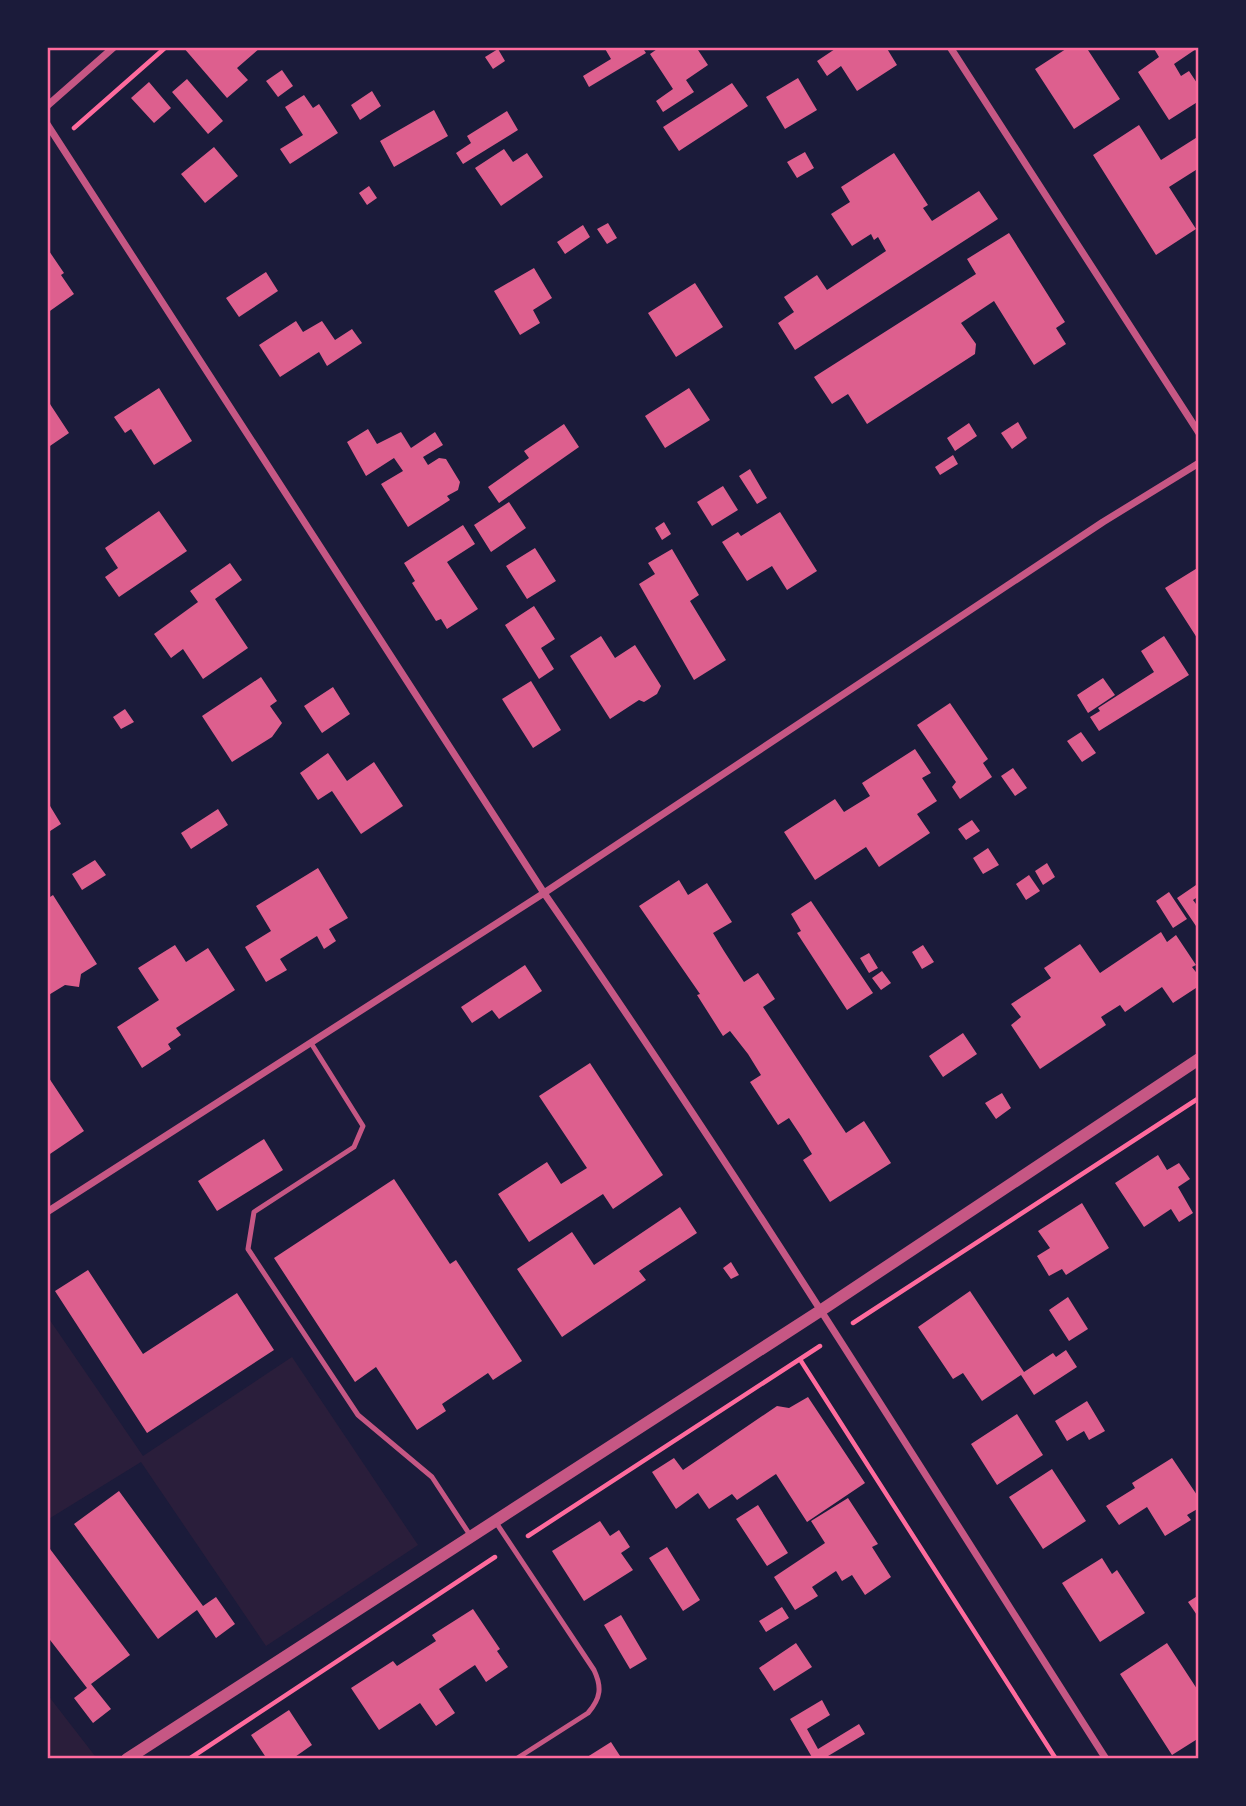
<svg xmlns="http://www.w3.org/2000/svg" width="1246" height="1806" font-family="Raleway,sans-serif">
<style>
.green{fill:#2a1e3b}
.building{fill:#dd5f8e}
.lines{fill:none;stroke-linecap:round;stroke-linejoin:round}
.path{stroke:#ff6b9d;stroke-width:4.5}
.service{stroke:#c65784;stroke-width:5}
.minor{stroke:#c65784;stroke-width:7}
.tertiary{stroke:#c65784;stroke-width:12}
.neatline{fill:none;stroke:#ff6b9d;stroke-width:2.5}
</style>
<rect width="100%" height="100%" fill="#1b1b3a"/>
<path class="green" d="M47 1316 143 1456 292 1357 418 1545 266 1646 141 1462 47 1520Z
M47 1694 95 1756 47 1759Z"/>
<path class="building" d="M183 47H261L237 68 248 80 227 98Z
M604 47H642L646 53 589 87 583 76 611 59Z
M660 47H696L708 65 686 80 694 92 663 112 656 101 673 89 650 54Z
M838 47H886L897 65 857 91 841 66 827 76 817 61Z
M1069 47H1086L1120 99 1074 129 1035 69Z
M1153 47H1199L1174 64 1181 76 1189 71 1199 86V101L1169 120 1138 72 1159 57Z
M498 49 505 61 493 69 485 57Z
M282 70 293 86 278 97 266 81Z
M798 78 817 110 785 129 766 97Z
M187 79 223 121 208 134 172 92Z
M149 82 171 108 154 123 131 98Z
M732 83 748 106 679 151 663 127Z
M372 91 381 106 360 120 351 105Z
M304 95 313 108 319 104 338 133 290 164 280 149 303 135 285 107Z
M434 110 448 136 394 167 380 141Z
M507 111 518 130 463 164 456 153 471 143 467 136Z
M1139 125 1161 160 1199 136V168L1169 187 1196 229 1156 255 1093 155Z
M214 147 238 176 205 203 181 174Z
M504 149 513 162 527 153 543 177 501 206 475 168Z
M805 152 814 168 797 178 787 162Z
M894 153 928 205 923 208 932 221 979 191 998 219 795 350 778 323 794 312 784 297 817 275 827 290 886 251 878 237 874 240 871 234 852 246 831 214 850 202 841 187Z
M369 186 377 198 367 205 359 193Z
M608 223 617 238 607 244 597 229Z
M583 225 590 237 565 254 557 242Z
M1009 233 1065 322 1056 328 1066 344 1034 365 994 301 961 323 976 344 975 354 867 424 848 394 832 404 814 377 976 274 967 259Z
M47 248 64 273 61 275 74 294 47 313Z
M534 268 552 298 533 310 540 323 520 335 494 291Z
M266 272 278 291 239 317 226 298Z
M695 283 723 327 676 357 648 313Z
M296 321 303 332 322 321 335 340 352 329 362 343 327 366 319 352 280 377 259 345Z
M159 388 192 441 154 465 131 429 125 433 114 417Z
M689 388 710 420 665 448 645 416Z
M50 404 69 433 47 448V406Z
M1018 422 1027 438 1012 449 1001 433Z
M969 423 977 436 955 451 947 438Z
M564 424 579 447 499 503 488 487 529 458 524 451Z
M368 429 377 444 401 432 411 448 435 432 443 445 423 457 428 465 439 458 446 459 460 482 458 490 447 496 450 500 408 527 381 484 403 471 394 458 366 476 347 442Z
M953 455 958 464 940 475 935 467Z
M750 469 767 498 757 504 739 476Z
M723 486 738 510 712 526 697 502Z
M509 502 526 528 491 552 474 525Z
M159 511 187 551 119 597 105 577 118 568 105 548Z
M780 512 817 571 787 590 772 566 747 581 722 542 738 532 741 536Z
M664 522 671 534 662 540 655 528Z
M463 525 475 544 447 562 478 609 447 629 441 619 436 621 412 583 415 581 404 563Z
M535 548 556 581 527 599 506 566Z
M672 549 699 595 690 601 726 660 694 680 639 584 655 574 648 563Z
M230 563 242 580 215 599 248 648 203 679 183 649 171 658 154 634 198 602 190 591Z
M1199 567V641L1165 588Z
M534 606 555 639 541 648 554 669 539 679 505 625Z
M601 636 615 658 635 645 661 686 657 694 644 702 639 700 610 719 570 656Z
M1164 636 1189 675 1099 731 1090 717 1100 711 1098 708 1154 672 1141 651Z
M261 677 277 701 270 706 282 723 272 737 232 762 202 716Z
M1103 678 1115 695 1088 713 1077 695Z
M531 681 561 730 533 748 502 699Z
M333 687 350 714 322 733 304 706Z
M950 703 988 759 983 763 992 777 960 799 952 787 956 782 917 725Z
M125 709 134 722 121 729 113 717Z
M1081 732 1096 753 1082 762 1067 741Z
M915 749 931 773 922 778 937 801 917 814 930 833 879 867 866 847 815 880 784 832 835 799 844 812 870 796 862 783Z
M328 753 347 781 374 762 403 806 361 834 332 791 318 800 300 773Z
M1013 768 1027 788 1015 796 1001 776Z
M47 801 61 824 47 833Z
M218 809 228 825 191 849 181 833Z
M972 820 980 831 966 840 958 829Z
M988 848 999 865 983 874 973 858Z
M95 860 106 875 82 890 72 874Z
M1047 863 1055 877 1043 885 1035 871Z
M318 868 348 918 329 929 336 941 324 949 317 936 280 959 287 970 266 982 245 947 271 931 256 906Z
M1029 875 1040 891 1026 900 1016 884Z
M679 880 688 895 707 883 732 922 713 933 724 951 744 982 758 973 775 999 763 1007 846 1133 864 1121 891 1163 830 1202 803 1160 812 1154 801 1136 789 1118 778 1125 750 1082 761 1075 748 1054 730 1031 723 1036 697 995 700 994 639 906Z
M1196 885 1199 896 1193 900 1199 908V924L1196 926 1177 898Z
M1169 892 1187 919 1173 928 1156 901Z
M53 895 97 964 81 974 79 987 65 985 47 996V899Z
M811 901 873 993 847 1010 797 933 801 931 791 914Z
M1161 932 1167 942 1176 935 1196 965 1192 967 1199 976V986L1173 1003 1162 987 1125 1012 1120 1005 1101 1017 1106 1025 1040 1069 1011 1025 1021 1017 1011 1004 1051 978 1044 968 1080 944 1100 973Z
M175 945 186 962 208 948 235 990 176 1028 181 1035 168 1044 171 1049 142 1068 117 1027 159 1000 138 968Z
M923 945 934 962 922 969 912 952Z
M869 953 878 968 869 973 860 958Z
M525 965 542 991 499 1019 492 1010 472 1023 461 1007Z
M882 971 891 983 881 990 872 978Z
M963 1033 977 1054 943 1077 929 1056Z
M590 1063 663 1175 613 1209 603 1194 529 1242 498 1194 547 1162 561 1184 587 1168 539 1096Z
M47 1075 84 1131 47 1156Z
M1002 1093 1011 1108 996 1119 985 1103Z
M264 1139 283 1170 217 1211 198 1181Z
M1158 1155 1167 1170 1179 1163 1190 1179 1178 1187 1193 1213 1179 1222 1171 1209 1144 1227 1115 1183Z
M394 1179 450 1264 456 1260 522 1361 493 1380 488 1373 442 1404 446 1411 417 1430 376 1367 355 1382 274 1258Z
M1082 1203 1109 1248 1066 1275 1062 1269 1049 1276 1037 1256 1050 1248 1038 1231Z
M680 1207 697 1233 639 1271 646 1280 562 1337 517 1269 572 1232 594 1265Z
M731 1262 739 1275 731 1279 723 1268Z
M88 1270 143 1354 237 1293 274 1350 147 1433 55 1291Z
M970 1291 1024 1372 1053 1353 1056 1357 1066 1350 1077 1367 1034 1395 1021 1375 982 1401 963 1373 953 1379 918 1327Z
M1068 1297 1088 1329 1069 1341 1049 1310Z
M808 1397 865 1483 807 1522 776 1474 737 1500 732 1494 709 1509 698 1493 676 1509 652 1472 674 1458 683 1470 777 1406 789 1408Z
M1087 1401 1105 1431 1089 1440 1084 1431 1067 1441 1055 1421Z
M1017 1414 1043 1455 997 1485 971 1444Z
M1172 1458 1199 1498V1508L1187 1515 1191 1520 1165 1536 1147 1507 1119 1525 1106 1506 1135 1488 1132 1483Z
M1052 1469 1086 1521 1043 1549 1009 1497Z
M119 1491 203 1606 216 1597 235 1624 216 1638 197 1610 158 1639 74 1524Z
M848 1498 878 1544 872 1547 891 1577 865 1595 852 1575 842 1581 836 1571 812 1587 818 1596 795 1610 774 1577 825 1543 811 1521Z
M758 1505 788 1553 767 1566 736 1519Z
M600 1521 610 1536 619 1530 630 1547 621 1553 633 1570 584 1601 552 1551Z
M47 1545 130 1655 91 1684 111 1709 93 1723 74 1698 87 1688 47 1636Z
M667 1547 700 1600 683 1611 649 1558Z
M1102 1558 1112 1574 1117 1570 1145 1613 1100 1642 1062 1583Z
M1199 1595V1618L1188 1602Z
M782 1607 789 1618 766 1632 759 1621Z
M473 1609 500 1649 497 1651 508 1667 486 1682 475 1665 439 1689 455 1713 436 1726 420 1703 379 1730 351 1688 393 1661 397 1666 436 1641 432 1635Z
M621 1615 647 1659 630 1669 604 1625Z
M796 1643 812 1667 774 1691 759 1668Z
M1167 1643 1199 1692V1738L1172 1755 1120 1674Z
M822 1700 830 1715 807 1729 818 1749 859 1724 865 1734 823 1759H813L790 1719Z
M289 1710 312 1745 292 1759H267L251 1735Z
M611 1742 622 1759H584Z"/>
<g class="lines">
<path class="path" d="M74 128 166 47
M853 1323 1199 1098
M801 1361 1056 1759
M528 1536 820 1346
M189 1759 495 1557"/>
<path class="service" d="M311 1043 363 1126 354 1147 254 1212 248 1249 358 1415 432 1477 470 1535
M495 1521 594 1670C602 1687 601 1698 588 1713L516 1759"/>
<path class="minor" d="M950 47 1199 433
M47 106 114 47
M47 124 544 893C740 1176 921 1469 1106 1759
M47 1212 544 893 1103 522 1199 463"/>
<path class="tertiary" d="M127 1759 820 1311 1199 1059"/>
</g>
<rect width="1246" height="1806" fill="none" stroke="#1b1b3a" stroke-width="98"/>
<rect x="49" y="49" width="1148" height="1708" class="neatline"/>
</svg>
